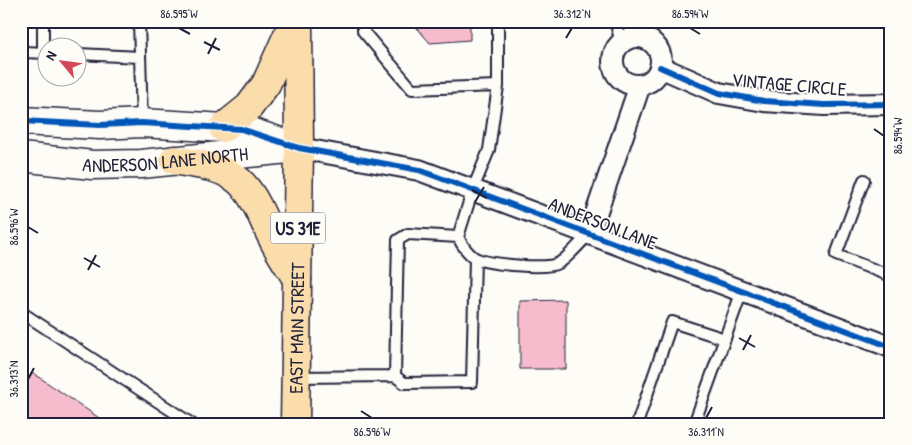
<svg xmlns="http://www.w3.org/2000/svg" width="912" height="445" font-family="'Patrick Hand',sans-serif">
<style>
.building{fill:#f6bccd;stroke:#22223b}
.lines{fill:none;stroke-linecap:round;stroke-linejoin:round}
.lane-casing{stroke:#22223b;stroke-width:14}
.street-casing{stroke:#22223b;stroke-width:24}
.secondary-casing{stroke:#22223b;stroke-width:31}
.primary-casing{stroke:#22223b;stroke-width:31}
.lane{stroke:#fdfcf7;stroke-width:10}
.street{stroke:#fdfcf7;stroke-width:20}
.secondary{stroke:#fdfcf7;stroke-width:28}
.primary{stroke:#fbddab;stroke-width:28}
.cycleway-casing{stroke:#fdfcf7;stroke-width:9}
.cycleway{stroke:#0057b8;stroke-width:6}
.ticks{fill:none;stroke:#22223b;stroke-width:2}
.labels{text-anchor:middle;dominant-baseline:central;stroke-width:4;stroke-linejoin:round;paint-order:stroke}
.shield{fill:#fdfcf7;stroke:#646373;stroke-width:1}
.shield-label{font-size:18px;font-weight:bold;fill:#22223b}
.street-label{font-size:19px;fill:#22223b;stroke:#fdfcf7}
.neatline{fill:none;stroke:#22223b;stroke-width:2}
.ticks-label{font-size:12px;text-anchor:middle;fill:#22223b}
</style>
<rect width="100%" height="100%" fill="#fdfcf7"/>
<filter id="ink" filterUnits="userSpaceOnUse"><feTurbulence type="fractalNoise" baseFrequency=".02" numOctaves="2"/><feDisplacementMap in="SourceGraphic" scale="10" xChannelSelector="R" yChannelSelector="G"/><feConvolveMatrix kernelMatrix="1 2 1 2 8 2 1 2 1" color-interpolation-filters="sRGB"/></filter>
<g filter="url(#ink)">
<path class="building" d="M411 21H470V40L430 43Z
M566 300V369H520V301Z
M33 373 108 424H21V391Z"/>
<g class="lines">
<g class="lane-casing">
<path id="lane" d="M139 21 142 122
M363 21V31L412 89 498 86
M615 21 621 42
M43 53V21
M21 54 23 52 48 53
M78 54 140 57
M864 180 836 255 891 276
M458 237C462 245 467 253 475 258 487 264 547 270 559 263 569 257 581 242 589 234
M21 312 192 424
M395 376 398 240 408 234 458 237 473 189 489 150 498 86V21
M297 377 395 376 404 383 472 382 475 258
M637 424 672 322 725 339
M694 424 742 291"/>
</g>
<g class="street-casing">
<path id="street" d="M613 61a24 24 0 1 1 48 0a24 24 0 1 1-48 0Z
M660 67 719 93 764 101 824 105 891 104
M299 148 419 170 891 347
M589 234 640 85"/>
</g>
<g class="secondary-casing">
<g id="secondary">
<path d="M21 121 100 125 142 123 241 129 299 148"/>
<path id="s1" d="M21 157 92 165 141 164 288 149"/>
</g>
</g>
<g class="primary-casing">
<g id="primary">
<path d="M223 128 249 107 266 84 294 21"/>
<path d="M174 160C194 164 216 165 234 177 254 191 262 218 273 239 280 253 289 266 297 279"/>
<path id="s2" d="M295 424 299 148 298 21"/>
</g>
</g>
<use href="#lane" class="lane"/>
<use href="#street" class="street"/>
<use href="#secondary" class="secondary"/>
<use href="#primary" class="primary"/>
<g class="cycleway-casing">
<path id="cycleway" d="M660 67 719 93 764 101 824 105 891 104
M21 121 100 125 142 123 241 129 299 148 419 170 891 347"/>
</g>
<use href="#cycleway" class="cycleway"/>
</g>
</g>
<path class="ticks" d="M179 28 190 34M690 28 700 34M566 38 572 28M204 42 220 50M208 54 216 38M874 129 884 136M472 190 487 198M475 202 484 187M28 227 38 233M84 258 100 267M88 270 96 255M739 338 755 347M743 350 751 335M28 379 34 368M361 411 372 418M706 418 712 407"/>
<g class="labels">
<rect class="shield" x="270.5" y="212.5" width="55" height="31" rx="4"/>
<g class="shield-label">
<text x="298" y="228">US 31E</text>
</g>
<g class="street-label">
<text transform="translate(789 84) rotate(5)">VINTAGE CIRCLE</text>
<text stroke="none"><textPath href="#s1" startOffset="145">ANDERSON LANE NORTH</textPath></text>
<text transform="translate(603 223) rotate(21)">ANDERSON LANE</text>
<text stroke="none"><textPath href="#s2" startOffset="96">EAST MAIN STREET</textPath></text>
</g>
</g>
<rect width="912" height="445" fill="none" stroke="#fdfcf7" stroke-width="55"/>
<g transform="translate(62 62) rotate(299)"><circle r="24" fill="#fdfcf7" stroke="#a5a5ac"/>
<path d="M0-4L9 19L0 12L-9 19Z" fill="#d1495b"/>
<text y="-8" font-size="14" font-weight="bold" text-anchor="middle" fill="#22223b">N</text>
</g>
<rect x="28" y="28" width="856" height="390" class="neatline"/>
<g class="ticks-label">
<text x="179" y="18">86.595°W</text>
<text x="572" y="18">36.312°N</text>
<text x="690" y="18">86.594°W</text>
<text transform="translate(898 136) rotate(-90)" y="4">86.594°W</text>
<text transform="translate(14 227) rotate(-90)" y="4">86.596°W</text>
<text transform="translate(14 379) rotate(-90)" y="4">36.313°N</text>
<text x="372" y="436">86.596°W</text>
<text x="706" y="436">36.311°N</text>
</g>
</svg>
